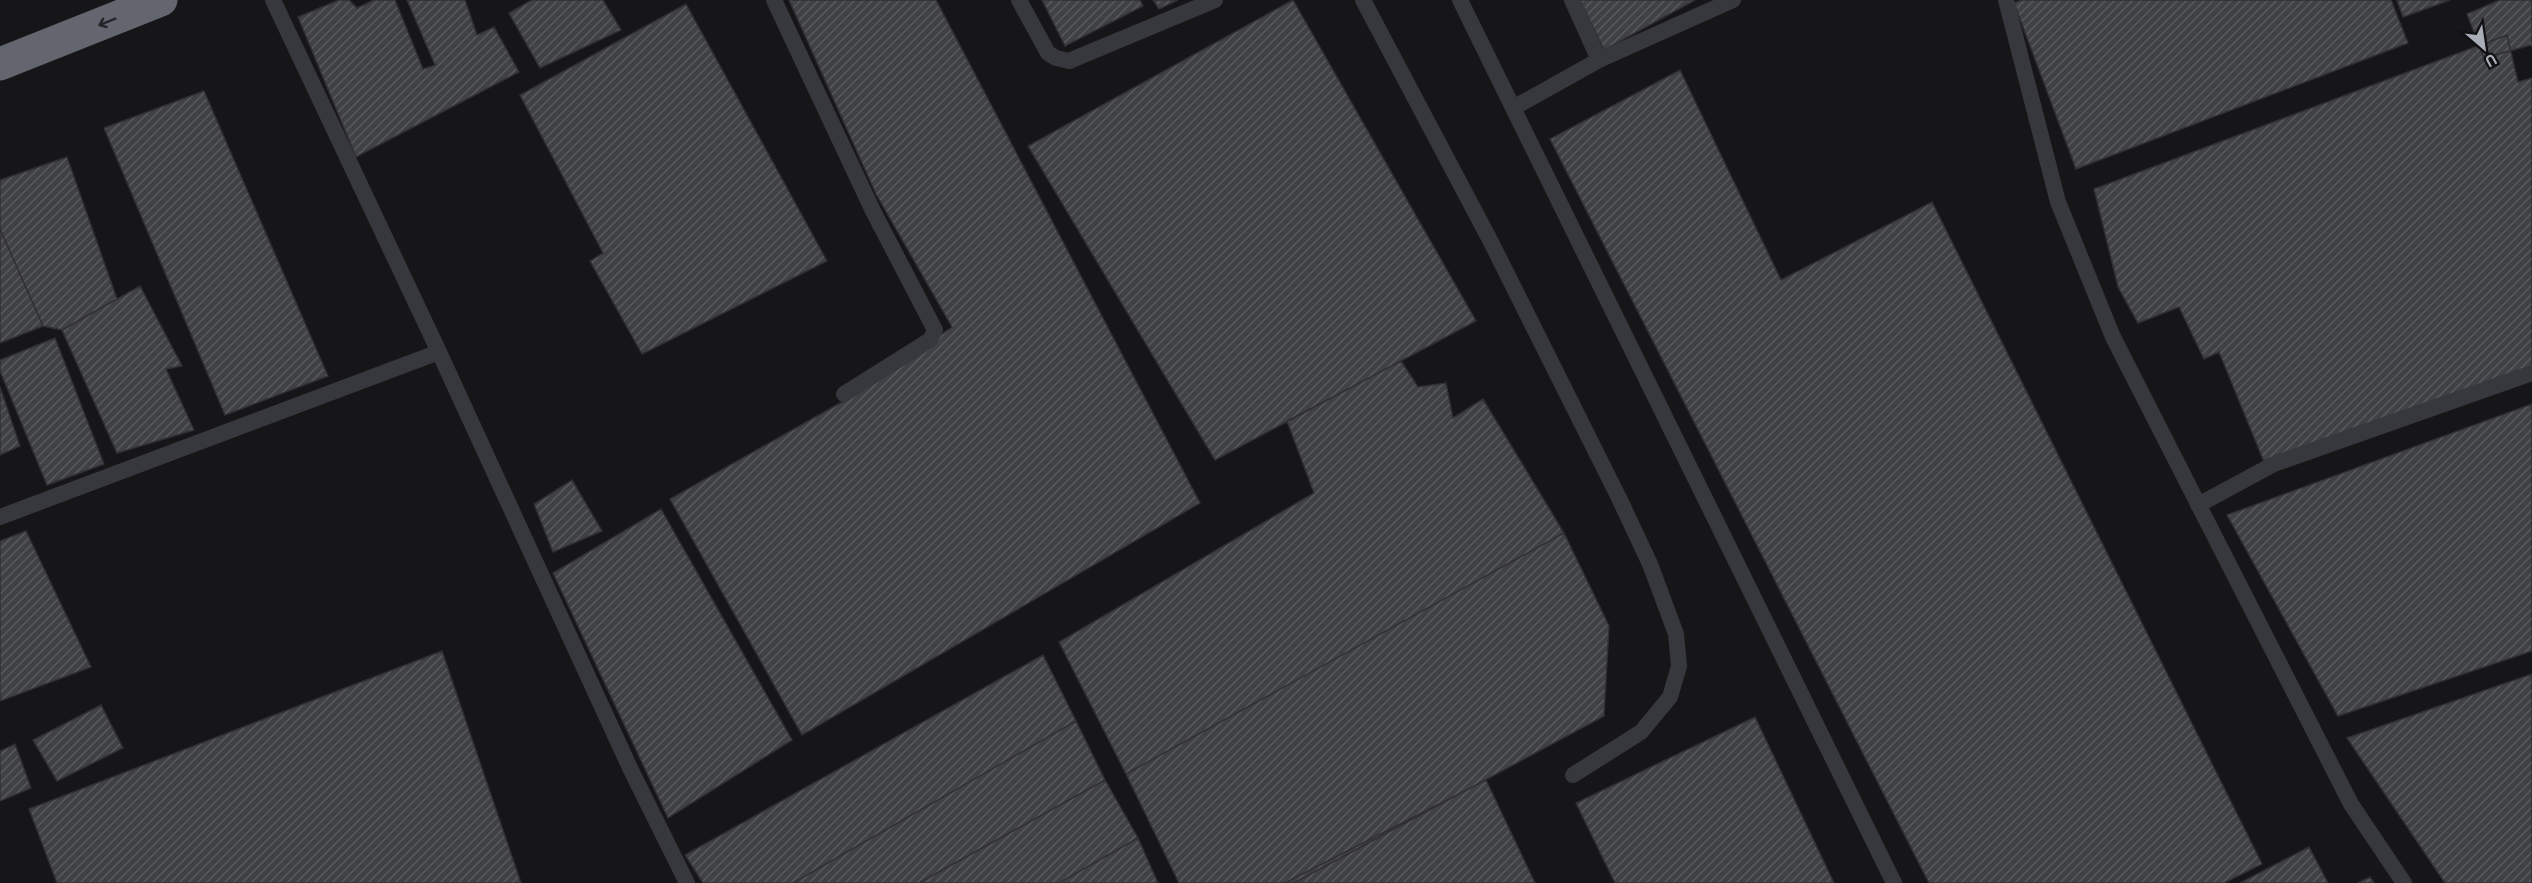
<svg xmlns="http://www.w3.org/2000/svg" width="2532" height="883" font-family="'Titillium Web',sans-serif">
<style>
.building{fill:url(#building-hatch);stroke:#303034;stroke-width:1.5}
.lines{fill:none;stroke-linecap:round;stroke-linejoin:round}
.lane{stroke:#37383d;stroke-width:16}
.highway{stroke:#63666e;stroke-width:33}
.oneway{stroke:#26262a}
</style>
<defs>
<pattern id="building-hatch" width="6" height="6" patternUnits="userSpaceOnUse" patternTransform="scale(1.5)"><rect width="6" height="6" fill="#404145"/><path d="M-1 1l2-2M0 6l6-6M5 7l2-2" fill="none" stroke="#595a5e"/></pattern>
</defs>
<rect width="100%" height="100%" fill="#161618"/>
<path class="building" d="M339 0H349L357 8 374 0H395L423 69 435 65 407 0H465L477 35 494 27 519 72 356 157 298 17Z
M532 0H603L621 30 540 68 509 13Z
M789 0H936L1200 503 802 735 670 499 865 389 952 327 876 194Z
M1042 0H1140L1143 6 1065 46Z
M1153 0H1178L1159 9Z
M1293 0 1476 321 1215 460 1028 146Z
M1580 0H1695L1604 50Z
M2022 0H2391L2408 43 2076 169 2014 3Z
M2397 0H2450L2403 17Z
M2500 0H2532V47L2531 45 2484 58 2467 14Z
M686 4 827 261 642 354 590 261 603 253 520 95Z
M2507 35 2518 82 2532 78V372L2267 469 2219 352 2204 359 2179 307 2138 323 2118 287 2094 189Z
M1680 70 1781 280 1932 202 2262 864 2224 883H1929L1550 139Z
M204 91 328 376 225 415 104 128Z
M67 157 117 299 62 330 43 326 0 229V180Z
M0 229 43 326 0 343Z
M140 286 182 366 166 369 194 430 117 453 62 330Z
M55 338 104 464 47 485 0 371V360Z
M1401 361 1418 387 1446 383 1453 418 1483 399 1564 533 1126 774 1059 642 1314 493 1287 421Z
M0 387 20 446 0 455Z
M2532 404V651L2338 716 2227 515Z
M572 480 602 531 553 552 534 504Z
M661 509 792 740 668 818 553 573Z
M26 531 91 667 0 701V541Z
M1564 533 1609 626 1604 716 1294 883H1179L1126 774Z
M442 651 521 883H57L29 809Z
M1043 655 1076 721 793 883H703L685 855Z
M2532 674V883H2445L2347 738Z
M101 705 123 748 57 781 33 740Z
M1755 717 1834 883H1615L1576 803Z
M1076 721 1105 780 919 883H793Z
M15 744 31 788 0 801V751Z
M1105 780 1138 838 1059 883H919Z
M1486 780 1535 883H1285Z
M1138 838 1158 883H1059Z
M2309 847 2328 883H2240Z
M2370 877 2374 883H2358Z"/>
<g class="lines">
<path class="lane" d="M273 0 439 352 630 768 687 883
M774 0 873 211 935 330 930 340 844 394
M1019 0 1048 53 1056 58 1069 61 1215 0
M1363 0 1491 242 1619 498 1650 564 1676 634 1679 666 1670 697 1641 732 1573 775
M1460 0 1894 883
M1572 0 1599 60 1733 0
M2006 0 2058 202 2113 337 2351 804 2404 883
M1513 108 1599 60
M2198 505 2274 464 2532 373
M0 517 439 352"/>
<path class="highway" d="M0 64 161 0"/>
</g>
<defs><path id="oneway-shaft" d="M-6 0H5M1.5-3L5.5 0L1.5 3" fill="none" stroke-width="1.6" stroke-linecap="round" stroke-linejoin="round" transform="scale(1.5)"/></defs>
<use class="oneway" href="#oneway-shaft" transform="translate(107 22) rotate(158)"/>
<g transform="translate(2484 48) rotate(151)" stroke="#111113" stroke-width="4.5" paint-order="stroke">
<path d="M0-4.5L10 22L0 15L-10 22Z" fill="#a8adb8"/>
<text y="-9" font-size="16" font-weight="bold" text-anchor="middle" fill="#a8adb8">U</text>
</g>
</svg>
